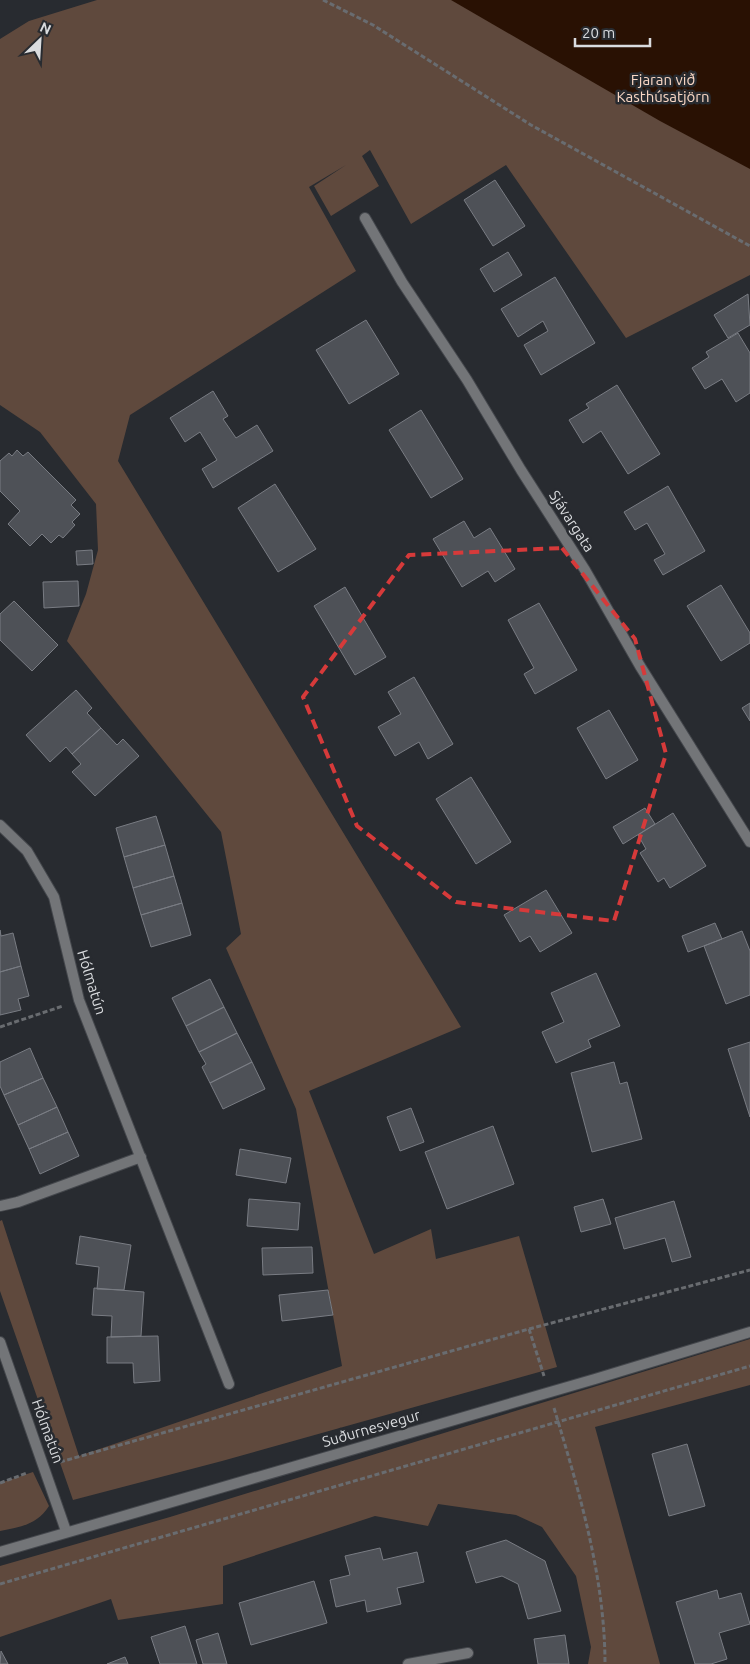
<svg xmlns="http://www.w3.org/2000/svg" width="750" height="1664" font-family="Ubuntu,sans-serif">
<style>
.green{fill:#5f493d}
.water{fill:#291103}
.building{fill:#4e5157;stroke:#797c83}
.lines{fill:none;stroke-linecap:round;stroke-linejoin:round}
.minor-casing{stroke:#44474c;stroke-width:12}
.tertiary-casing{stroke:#44474c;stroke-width:12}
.path{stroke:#696c70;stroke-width:3;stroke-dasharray:5 2.5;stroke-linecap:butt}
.minor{stroke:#737578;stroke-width:10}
.tertiary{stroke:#737578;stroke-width:10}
.marked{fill:none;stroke:#d63a3a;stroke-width:4;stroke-dasharray:10 6;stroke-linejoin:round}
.labels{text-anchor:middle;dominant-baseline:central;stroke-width:5;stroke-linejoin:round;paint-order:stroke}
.park-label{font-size:15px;fill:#f9d7c4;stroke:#282b30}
.street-label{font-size:15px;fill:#dadcdf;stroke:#282b30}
</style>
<rect width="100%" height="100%" fill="#282b30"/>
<path class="green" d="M97 0H750V275L626 338 506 165 411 224 370 150 362 156 379 186 331 216 314 186 346 165 309 187 356 271 130 415 118 461 461 1027 309 1091 374 1254 431 1229 436 1259 519 1236 557 1367 222 1461 73 1500 0 1291V1221L2 1220 79 1456 342 1366 296 1109 226 948 241 934 221 832 67 641 86 594 98 550 96 504 40 432 0 405V39L29 21Z
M750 1339V1385L595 1427 660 1664H588L591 1647 576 1576 542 1527 516 1515 438 1504 428 1526 375 1516 223 1566V1604L118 1620 111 1599 0 1637V1566L170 1517Z
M33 1472 49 1506C37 1525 20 1527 0 1531V1483Z"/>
<path class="water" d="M451 0H750V169L660 121Z"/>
<path class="building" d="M495 180 525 226 493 246 464 200Z
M508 252 522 275 494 292 480 269Z
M555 277 595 343 541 375 524 345 548 331 543 321 518 337 501 309Z
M748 294 750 325 728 338 714 315Z
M366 320 399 374 349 404 316 350Z
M738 333 750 353V393L736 402 722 379 705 389 692 368 709 357 706 352Z
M617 385 660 454 628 474 601 431 583 443 569 420 589 408 586 404Z
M213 391 228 416 223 419 236 438 257 425 273 451 213 488 202 469 217 460 200 432 185 442 170 418Z
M421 410 463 479 431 498 389 430Z
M17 450 23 456 28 452 76 500 71 505 80 514 72 522 75 525 63 538 59 535 51 543 42 534 30 546 8 524 20 511 0 491V461L9 453 12 456Z
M275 484 316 549 278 572 238 508Z
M668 486 705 551 663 575 654 560 665 554 647 523 635 530 624 512Z
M464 521 474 538 490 528 515 569 495 582 488 571 462 587 433 539Z
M92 550 93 564 77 565 76 551Z
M78 581 79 606 44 608 43 582Z
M721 585 750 633V643L721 661 687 606Z
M345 587 386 657 355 675 314 606Z
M14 601 58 645 32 671 0 640V614Z
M539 603 577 670 535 694 524 674 534 668 508 620Z
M414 677 453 744 428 759 419 742 395 756 378 727 401 714 388 692Z
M76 690 92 708 87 713 101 728 72 754 66 747 50 762 26 735Z
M750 703V721L742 708Z
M609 710 638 760 606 779 577 728Z
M101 728 117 745 123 739 139 756 95 796 72 772 81 764 72 754Z
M471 777 511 842 476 864 436 799Z
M645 808 655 824 623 844 613 827Z
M673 813 706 866 670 888 664 878 658 882 640 853 646 849 638 835Z
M156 816 165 845 124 857 116 828Z
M165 845 174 876 133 888 124 857Z
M174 876 182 903 141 915 133 888Z
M546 890 572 933 540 952 530 936 520 942 504 915Z
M182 903 191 935 151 947 141 915Z
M715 923 722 939 688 952 682 936Z
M0 930 1 936 13 933 21 966 0 972Z
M742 931 750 951V995L726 1004 704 946Z
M21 966 29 996 18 999 21 1010 0 1015V972Z
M596 973 620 1026 588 1040 591 1047 556 1063 542 1032 564 1022 551 993Z
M210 979 224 1007 186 1026 172 998Z
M224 1007 237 1033 199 1052 186 1026Z
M237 1033 252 1062 210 1083 202 1067 206 1064 199 1052Z
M750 1042V1117L728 1049Z
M30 1048 43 1078 4 1095 0 1086V1062Z
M252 1062 265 1089 223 1109 210 1083Z
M614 1062 620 1084 627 1082 642 1139 592 1152 571 1073Z
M43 1078 57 1107 18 1125 4 1095Z
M57 1107 68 1132 29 1149 18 1125Z
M411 1108 424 1142 400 1151 387 1117Z
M493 1126 514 1184 447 1209 425 1152Z
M68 1132 79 1156 40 1174 29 1149Z
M240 1149 291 1158 286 1183 236 1175Z
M249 1199 300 1203 298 1230 247 1226Z
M603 1199 611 1224 581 1232 574 1207Z
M674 1201 691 1257 672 1262 665 1238 624 1249 615 1218Z
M80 1236 131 1245 124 1290 97 1289 99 1267 76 1264Z
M312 1247 313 1273 263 1275 262 1248Z
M94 1288 144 1292 141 1336 111 1337 112 1316 92 1315Z
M328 1290 333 1315 282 1321 279 1295Z
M158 1336 160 1381 134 1383 133 1363H107V1337Z
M687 1444 705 1506 669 1516 652 1454Z
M506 1540 545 1561 561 1611 528 1619 518 1584 502 1576 476 1583 466 1552Z
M380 1548 383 1560 417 1552 424 1582 397 1588 401 1604 367 1612 365 1600 336 1607 330 1580 350 1575 345 1556Z
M314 1581 327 1623 251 1645 239 1603Z
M717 1590 719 1599 741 1593 750 1624 719 1633 727 1659 711 1664H695L676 1602Z
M185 1626 197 1664H160L151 1637Z
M218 1633 227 1664H203L196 1640Z
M565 1635 569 1664H538L534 1639Z
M1 1651 8 1664H0Z
M125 1657 128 1664H107Z"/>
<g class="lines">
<g class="minor-casing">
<path id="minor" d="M365 218 402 282 467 380 521 470 585 570 640 666 750 842
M0 825 27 851 54 897 79 1000 229 1384
M0 1206 18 1202 141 1157
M0 1342 66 1531
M408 1664 468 1653"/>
</g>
<g class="tertiary-casing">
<path id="tertiary" d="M0 1552 595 1379 750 1332"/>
</g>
<path class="path" d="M323 0 373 25 531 125 750 246
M0 1027 63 1006
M529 1329 544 1376
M554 1408C579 1491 605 1577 605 1664
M60 1462 529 1329 750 1270
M0 1483 27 1473
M0 1584 750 1366"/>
<use href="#minor" class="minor"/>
<use href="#tertiary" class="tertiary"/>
</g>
<path class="marked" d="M562 548 635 639 666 754 614 921 456 902 357 826 303 697 409 555Z"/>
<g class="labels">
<g class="park-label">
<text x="663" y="79">Fjaran við<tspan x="663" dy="17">Kasthúsatjörn</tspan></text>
</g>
<g class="street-label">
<text transform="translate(572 521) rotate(57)">Sjávargata</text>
<text transform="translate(92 982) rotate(73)">Hólmatún</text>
<text transform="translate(371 1428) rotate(-16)">Suðurnesvegur</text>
<text transform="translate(48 1431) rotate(70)">Hólmatún</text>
</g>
</g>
<g transform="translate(40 40) rotate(25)" stroke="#282b30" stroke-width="4" paint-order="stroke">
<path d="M0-4L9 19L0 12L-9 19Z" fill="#dadcdf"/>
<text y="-8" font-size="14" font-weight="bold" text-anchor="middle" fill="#dadcdf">N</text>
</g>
<path d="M575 38v8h75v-8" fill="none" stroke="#dadcdf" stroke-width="2.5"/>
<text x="582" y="38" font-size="15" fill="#dadcdf" stroke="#282b30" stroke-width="4" paint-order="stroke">20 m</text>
</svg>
